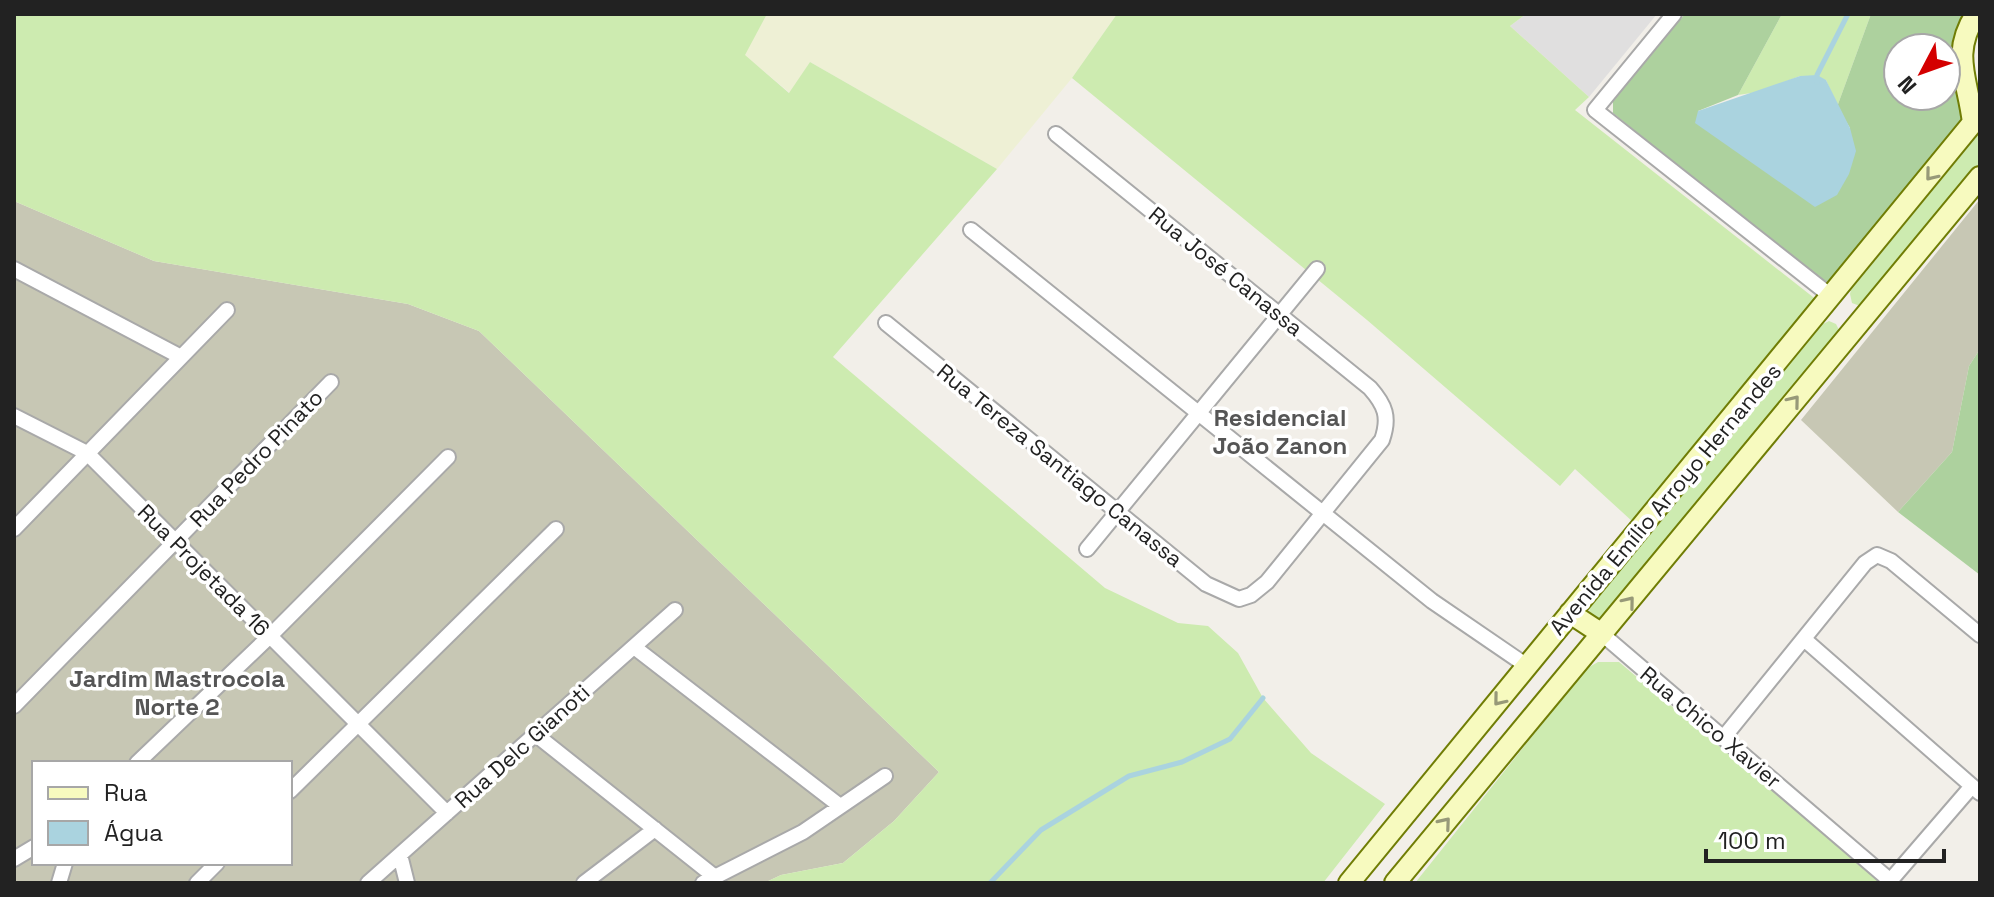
<svg xmlns="http://www.w3.org/2000/svg" width="1994" height="897" font-family="'Space Grotesk',sans-serif">
<style>
.residential{fill:#e0dfdf}
.construction{fill:#c7c7b4;fill-rule:evenodd}
.farmland{fill:#eef0d5}
.grass{fill:#cdebb0}
.forest{fill:#add19e;fill-rule:evenodd}
.water{fill:#aad3df}
.lines{fill:none;stroke-linecap:round;stroke-linejoin:round}
.stream{stroke:#aad3df;stroke-width:5}
.street-casing{stroke:#a9a9a9;stroke-width:18}
.secondary-casing{stroke:#707d05;stroke-width:24}
.street{stroke:#fff;stroke-width:14}
.secondary{stroke:#f7fabf;stroke-width:20}
.oneway{stroke:#979978}
.labels{text-anchor:middle;dominant-baseline:central;stroke-width:7;stroke-linejoin:round;paint-order:stroke}
.street-label{font-size:22px;fill:#222;stroke:#fff}
.neighbourhood-label{font-size:24px;font-weight:bold;fill:#555;stroke:#fff}
</style>
<rect width="100%" height="100%" fill="#f2efe9"/>
<path class="residential" d="M1526 14H1657L1589 97 1510 26Z"/>
<path class="construction" d="M1980 199V349L1969 366 1952 452 1898 512 1801 420Z
M14 201 154 261 408 304 479 331 939 772 894 821 843 863 781 875 764 883H14ZM34 763H290V863H34Z"/>
<path class="farmland" d="M767 14H1117L1072 78 997 169 810 62 790 93 744 55Z"/>
<path class="grass" d="M14 14H767L745 55 789 93 810 62 997 169 833 357 1105 588 1178 623 1208 626 1238 653 1263 698 1311 753 1385 804 1323 883H764L781 875 843 863 894 821 939 772 479 331 408 304 154 261 14 201Z
M1117 14H1526L1510 26 1589 97 1575 110 1818 301 1633 522 1575 469 1560 486 1367 320 1072 78Z
M1782 14H1871L1837 107 1826 80 1800 76 1758 92 1738 95Z
M1980 132V166L1867 303 1860 306 1852 303 1850 294 1851 290Z
M1829 321 1836 324 1840 332 1600 620 1589 614 1590 602 1823 324Z
M1598 662H1619L1882 883H1415L1586 669Z"/>
<path class="forest" d="M1685 14H1782L1738 95 1698 111 1850 128 1837 107 1871 14H1965C1941 53 1959 83 1967 123L1835 279 1822 283 1613 113V101ZM1898 48H1946V96H1898Z
M1980 349V575L1898 512 1952 452 1969 366Z"/>
<path class="water" d="M1817 75 1826 80 1850 128 1856 151 1849 174 1837 195 1815 207 1695 123 1698 111 1800 76Z"/>
<g class="lines">
<path class="stream" d="M1817 82V75L1848 14
M990 883 1041 830 1129 776 1182 762 1230 739 1263 698"/>
<g class="street-casing">
<path id="street" d="M1674 14 1595 110 1832 297
M971 230 1432 601 1527 666
M14 269 181 357
M886 323 1206 584 1239 599 1251 595 1267 582 1382 440C1390 417 1385 405 1370 388L1056 134
M14 416 87 453 447 813
M14 529 227 310
M1087 549 1317 269
M1602 634 1893 883
M1804 639 1980 793
M634 647 840 806
M14 706 331 382
M535 734 715 877
M1724 737 1865 563 1877 555 1891 561 1980 635
M137 763 270 636 448 457
M290 791 556 529
M400 855 407 883
M14 859 34 847
M1890 881 1972 786
M59 883 65 863
M197 883 217 863
M368 883 675 610
M584 883 655 829
M703 883 803 832 885 776"/>
</g>
<g class="secondary-casing">
<path id="secondary" d="M1973 123C1968 79 1950 55 1976 14
M1570 613 1602 634
M1349 883 1980 114
M1395 883 1980 177"/>
</g>
<use href="#street" class="street"/>
<use href="#secondary" class="secondary"/>
</g>
<defs><path id="oneway-chevron" d="M-2-3.5L2.5 0L-2 3.5" fill="none" stroke-width="1.6" stroke-linecap="round" stroke-linejoin="round" transform="scale(2)"/></defs>
<g class="oneway">
<use href="#oneway-chevron" transform="translate(1931 175) rotate(129)"/>
<use href="#oneway-chevron" transform="translate(1794 401) rotate(-51)"/>
<use href="#oneway-chevron" transform="translate(1629 602) rotate(-51)"/>
<use href="#oneway-chevron" transform="translate(1499 700) rotate(129)"/>
<use href="#oneway-chevron" transform="translate(1445 823) rotate(-50)"/>
</g>
<g class="labels">
<g class="street-label">
<text transform="translate(1226 271) rotate(39)">Rua José Canassa</text>
<text transform="translate(256 458) rotate(-46)">Rua Pedro Pinato</text>
<text transform="translate(1060 465) rotate(39)">Rua Tereza Santiago Canassa</text>
<text transform="translate(1665 499) rotate(-50)">Avenida Emílio Arroyo Hernandes</text>
<text transform="translate(204 570) rotate(45)">Rua Projetada 16</text>
<text transform="translate(1711 727) rotate(40)">Rua Chico Xavier</text>
<text transform="translate(522 746) rotate(-42)">Rua Delc Gianoti</text>
</g>
<g class="neighbourhood-label">
<text x="1280" y="417">Residencial<tspan x="1280" dy="28">João Zanon</tspan></text>
<text x="177" y="678">Jardim Mastrocola<tspan x="177" dy="28">Norte 2</tspan></text>
</g>
</g>
<rect width="1994" height="897" fill="none" stroke="#222222" stroke-width="32"/>
<rect x="32" y="761" width="260" height="104" fill="#ffffff" stroke="#a7a7a7" stroke-width="2"/>
<rect x="48" y="787" width="40" height="12" fill="#f7fabf" stroke="#a7a7a7" stroke-width="2"/>
<text x="104" y="801" font-size="24" fill="#222222">Rua</text>
<rect x="48" y="821" width="40" height="24" fill="#aad3df" stroke="#a7a7a7" stroke-width="2"/>
<text x="104" y="841" font-size="24" fill="#222222">Água</text>
<g transform="translate(1922 72) rotate(229)"><circle r="38" fill="#ffffff" stroke="#a7a7a7" stroke-width="2"/>
<path d="M0-6L14 30L0 20L-14 30Z" fill="#d40000"/>
<text y="-12" font-size="22" font-weight="bold" text-anchor="middle" fill="#222222">N</text>
</g>
<path d="M1706 849v12h238v-12" fill="none" stroke="#222222" stroke-width="4"/>
<text x="1718" y="849" font-size="24" fill="#222222" stroke="#ffffff" stroke-width="6" paint-order="stroke">100 m</text>
</svg>
